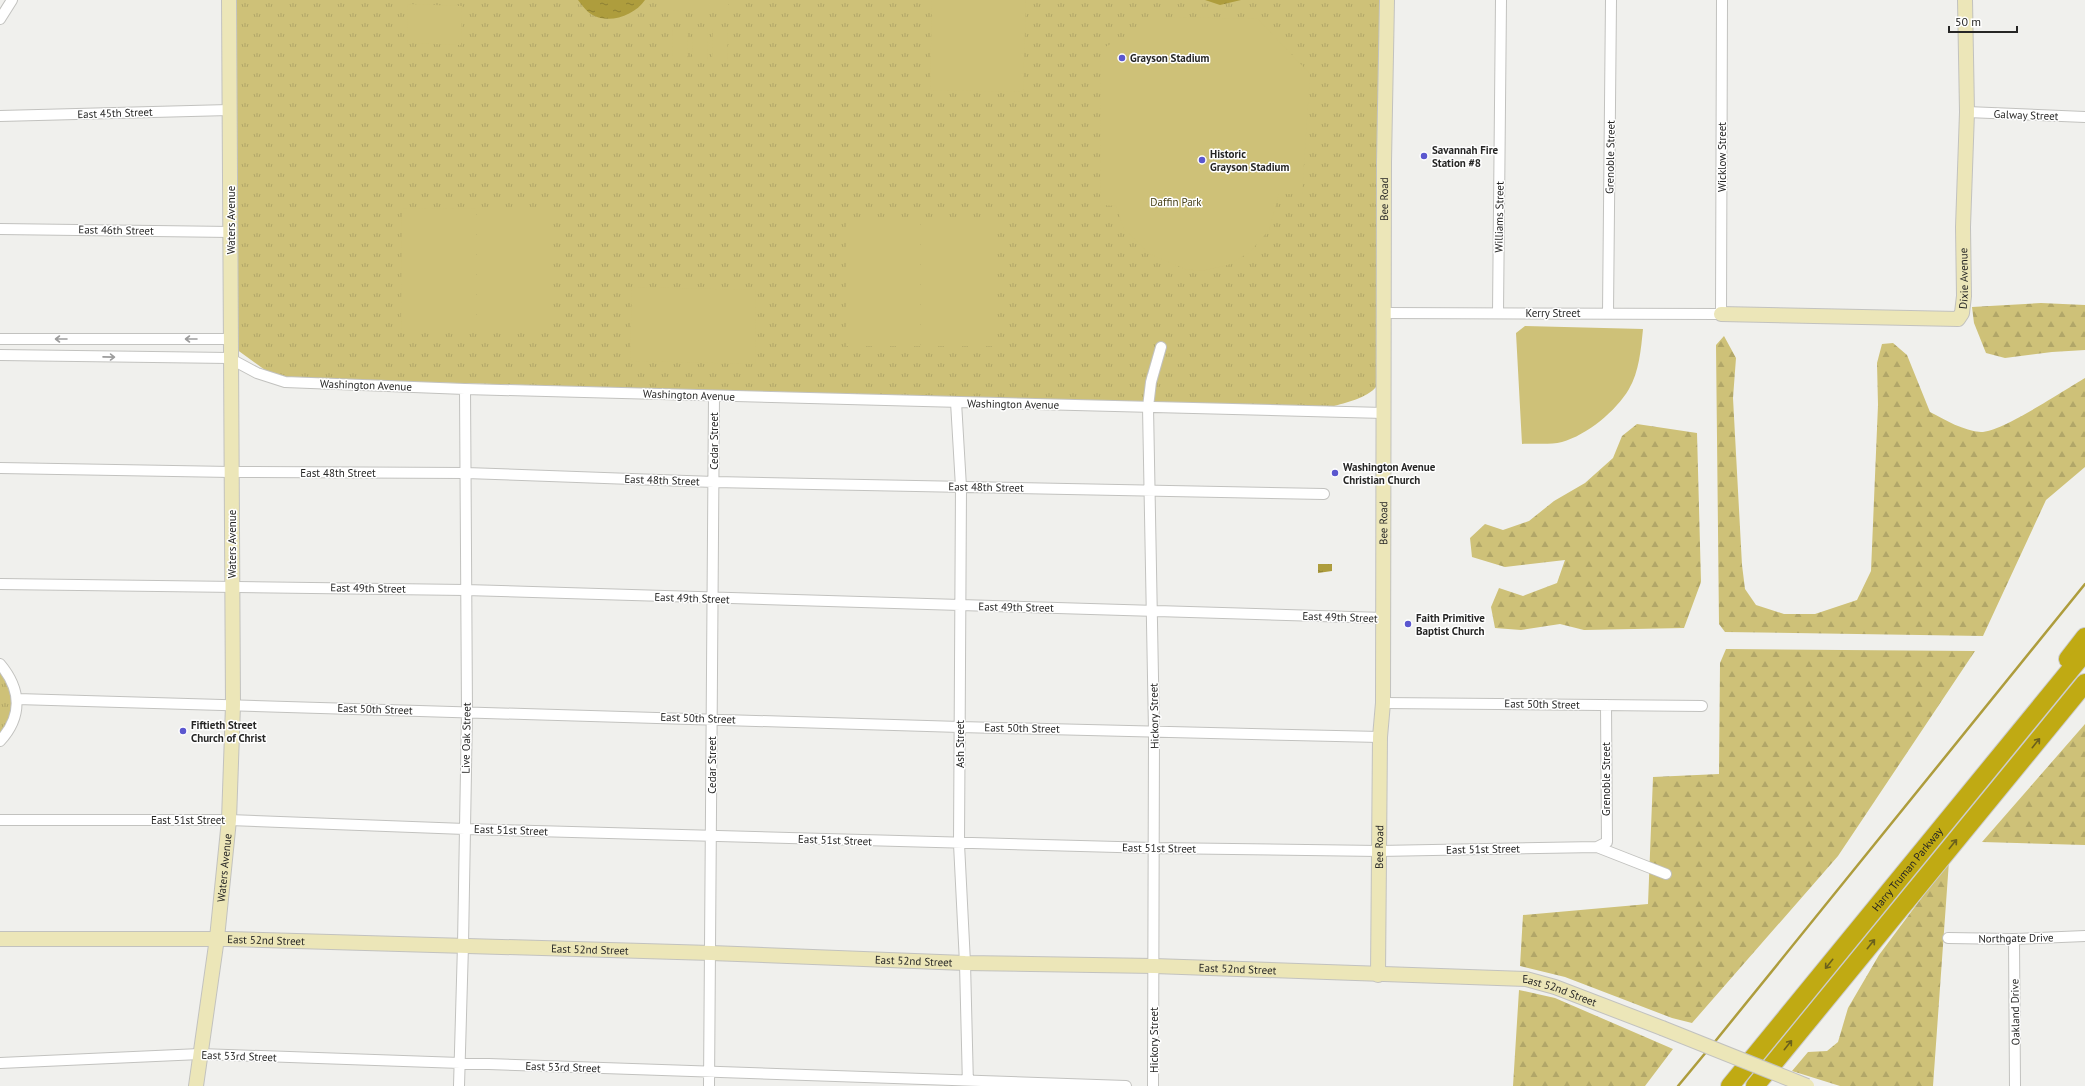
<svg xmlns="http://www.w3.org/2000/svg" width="2085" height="1086" font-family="'PT Sans',sans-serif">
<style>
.forest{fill:url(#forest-firs)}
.park{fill:url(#park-tufts)}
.pitch{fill:#cec178}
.water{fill:url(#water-ripples)}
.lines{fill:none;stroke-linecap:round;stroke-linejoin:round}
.stream{stroke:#ae9d3d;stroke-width:2.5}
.street-casing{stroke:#c2c2bf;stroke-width:12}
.secondary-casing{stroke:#c2c2bf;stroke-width:16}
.highway-casing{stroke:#cbcbcb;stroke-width:20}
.street{stroke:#fff;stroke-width:10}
.secondary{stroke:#ece6b8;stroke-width:14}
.highway{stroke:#c0aa13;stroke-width:18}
.secondary-bridge-casing{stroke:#c2c2bf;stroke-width:16;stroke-linecap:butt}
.secondary-bridge{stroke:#ece6b8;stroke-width:14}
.oneway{stroke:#9d9d9d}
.oneway2{stroke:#6b611d}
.poi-dot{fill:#5b57cf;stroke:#fff;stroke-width:1.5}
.labels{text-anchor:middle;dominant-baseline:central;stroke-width:3;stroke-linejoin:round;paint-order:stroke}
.poi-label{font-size:11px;font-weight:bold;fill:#262625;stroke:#fff;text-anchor:start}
.street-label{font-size:11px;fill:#262625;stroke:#fff}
.park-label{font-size:11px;fill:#484119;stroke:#fff}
</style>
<defs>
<pattern id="forest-firs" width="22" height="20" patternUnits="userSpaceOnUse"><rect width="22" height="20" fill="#cec178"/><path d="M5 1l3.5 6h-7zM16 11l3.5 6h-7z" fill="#b1a668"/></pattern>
<pattern id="park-tufts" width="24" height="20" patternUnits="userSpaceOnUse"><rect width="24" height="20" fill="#cec178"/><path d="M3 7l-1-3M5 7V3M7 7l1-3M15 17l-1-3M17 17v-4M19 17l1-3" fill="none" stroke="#b1a668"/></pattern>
<pattern id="water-ripples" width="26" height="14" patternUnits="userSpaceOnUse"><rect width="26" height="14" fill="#ae9d3d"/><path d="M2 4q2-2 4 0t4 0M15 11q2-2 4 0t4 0" fill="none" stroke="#8d8033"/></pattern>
</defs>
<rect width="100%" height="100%" fill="#f0f0ed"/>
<path class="forest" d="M2041 303 2085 305V350L2052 352 2005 358 1986 353 1974 323 1972 307Z
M1724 336 1736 358 1733 398 1742 565 1745 589 1756 605 1784 614H1815L1857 600 1871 571 1878 405 1877 363 1882 344 1893 343 1907 355 1930 412C1945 420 1964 431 1981 432 2002 432 2064 390 2085 378V467L2046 500 1983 636 1725 632 1719 624 1716 345Z
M1637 424 1697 433 1701 582 1684 628 1584 630 1560 624 1521 630 1495 628 1491 607 1499 588 1523 596 1557 583 1565 560 1505 567 1472 557 1470 538 1485 524 1503 530 1529 521 1554 501 1585 483 1613 458 1622 436Z
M1726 649 1975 651 1838 856 1692 1023 1672 1018 1565 977 1520 966 1523 915 1648 904 1653 777 1719 774 1720 663Z
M2085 724V845L1982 842Z
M1949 861 1933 1086H1840L1792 1071 1808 1052 1827 1051 1838 1042 1848 1008 1879 955Z
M1519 990 1555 998 1673 1049 1645 1086H1513Z"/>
<path class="park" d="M236 0H1384L1377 386C1366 399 1347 402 1331 407L276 378 236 349Z
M0 664 17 699 0 741Z"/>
<path class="pitch" d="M673 0H688V11L673 10Z
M693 0H708V11H693Z
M713 0H728V12H713Z
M932 0H1026L1023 92 930 90Z
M408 4 462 6 461 45 407 43Z
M1165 17 1258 19 1310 74 1302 194H1279L1269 230 1250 252 1228 265 1201 271 1185 269 1150 254 1124 229 1116 206 1100 205 1101 49Z
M673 28H688L687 60H672Z
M693 28 708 29 707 61H692Z
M713 29H728L727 61H712Z
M476 208V332H401L402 209Z
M478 209H552V333H478Z
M846 222H920V346H846Z
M922 222H997V346H922Z
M632 287 756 290 755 364 630 361Z
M1525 326 1643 329C1641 349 1639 372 1629 389 1616 411 1587 435 1562 442 1550 445 1535 443 1522 444L1516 333Z"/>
<path class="water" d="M578 0H645C634 16 608 25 591 14 586 11 582 5 578 0Z
M1205 0H1241L1220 5Z
M1318 564H1332V571L1318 573Z"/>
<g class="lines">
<path class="stream" d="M1713 1044 2085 584
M1678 1086 1707 1051"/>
<g class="street-casing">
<path id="street" d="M0 19 12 0
M1967 112 2085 117
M0 116 229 110
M0 229 231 232
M1384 313 1721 314 1722 0
M1498 313 1501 0
M1608 313 1611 0
M0 339H230
M0 355 229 358 257 373 285 382 465 389 1384 413
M956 402 961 487 959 844 965 963 968 1086
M0 468 231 472 466 473 714 482 1324 494
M0 584 465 590 1384 618
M0 664C21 689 23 716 0 741
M17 699 960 727 1380 737
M1383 703 1702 706
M0 820H229L465 829 1154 848 1379 851 1597 847 1666 874
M1597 847 1607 842 1606 705
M1948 938 2014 939 2085 936
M2014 939 2015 1086
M0 1063 200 1054 1126 1086
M459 1086 463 945 467 712 465 389
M709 1086 714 396
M1153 1086 1154 731 1148 407 1151 382 1161 347"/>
</g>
<g class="secondary-casing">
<g id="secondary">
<path id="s1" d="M1721 314 1958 319 1962 313 1964 296 1963 227 1967 112 1965 0"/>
<path id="s2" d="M0 939H228L711 953 965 963 1154 966 1526 979 1555 987 1662 1028"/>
<path id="s3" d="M1378 975 1380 737 1383 703 1384 162 1387 0"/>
<path id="s4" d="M196 1086 217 938 229 820 233 705 229 0"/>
</g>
</g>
<g class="highway-casing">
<g id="highway">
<path d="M2068 659 2085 637"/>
<path id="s5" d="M1730 1086 2085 652"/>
<path d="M1755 1086 2085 683"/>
</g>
</g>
<use href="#street" class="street"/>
<use href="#secondary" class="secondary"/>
<use href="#highway" class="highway"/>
<g class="secondary-bridge-casing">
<path id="secondary-bridge" d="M1662 1028 1807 1086"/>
</g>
<use href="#secondary-bridge" class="secondary-bridge"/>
</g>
<defs><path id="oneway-shaft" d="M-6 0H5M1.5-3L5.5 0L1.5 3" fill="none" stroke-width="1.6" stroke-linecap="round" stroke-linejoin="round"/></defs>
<g class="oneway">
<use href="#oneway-shaft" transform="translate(61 339) rotate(180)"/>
<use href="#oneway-shaft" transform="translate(191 339) rotate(180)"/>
<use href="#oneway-shaft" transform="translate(109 357) rotate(1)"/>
</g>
<g class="oneway2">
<use href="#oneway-shaft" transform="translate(2036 743) rotate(-51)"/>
<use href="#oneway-shaft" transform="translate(1953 844) rotate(-51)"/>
<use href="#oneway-shaft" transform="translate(1871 944) rotate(-51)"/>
<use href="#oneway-shaft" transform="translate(1829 964) rotate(129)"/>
<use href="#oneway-shaft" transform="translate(1788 1045) rotate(-51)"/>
</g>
<g class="poi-dot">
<circle cx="1122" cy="58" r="4"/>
<circle cx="1424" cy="156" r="4"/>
<circle cx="1202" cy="160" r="4"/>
<circle cx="1335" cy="473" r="4"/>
<circle cx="1408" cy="624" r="4"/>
<circle cx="183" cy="731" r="4"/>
</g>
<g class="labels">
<g class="poi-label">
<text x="1130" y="58">Grayson Stadium</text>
<text x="1432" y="150">Savannah Fire<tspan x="1432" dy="13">Station #8</tspan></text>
<text x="1210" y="154">Historic<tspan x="1210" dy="13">Grayson Stadium</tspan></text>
<text x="1343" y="467">Washington Avenue<tspan x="1343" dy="13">Christian Church</tspan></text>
<text x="1416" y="618">Faith Primitive<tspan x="1416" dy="13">Baptist Church</tspan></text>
<text x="191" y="725">Fiftieth Street<tspan x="191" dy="13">Church of Christ</tspan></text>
</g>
<g class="street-label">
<text transform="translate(115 113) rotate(-2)">East 45th Street</text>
<text transform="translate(2026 115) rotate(2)">Galway Street</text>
<text transform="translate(1610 157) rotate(-89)">Grenoble Street</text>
<text transform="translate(1722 157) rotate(-90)">Wicklow Street</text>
<text stroke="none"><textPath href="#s3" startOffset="776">Bee Road</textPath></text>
<text transform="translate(1499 217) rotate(-89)">Williams Street</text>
<text transform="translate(231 220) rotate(-90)">Waters Avenue</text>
<text transform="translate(116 230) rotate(1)">East 46th Street</text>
<text stroke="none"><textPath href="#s1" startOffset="279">Dixie Avenue</textPath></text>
<text x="1553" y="313">Kerry Street</text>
<text transform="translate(366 385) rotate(2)">Washington Avenue</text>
<text transform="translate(689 395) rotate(2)">Washington Avenue</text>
<text transform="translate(1013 404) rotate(1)">Washington Avenue</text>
<text transform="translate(714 441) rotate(-90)">Cedar Street</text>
<text x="338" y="473">East 48th Street</text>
<text transform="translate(662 480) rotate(2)">East 48th Street</text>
<text transform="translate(986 487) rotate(1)">East 48th Street</text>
<text stroke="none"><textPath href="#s3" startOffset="452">Bee Road</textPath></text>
<text transform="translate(232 544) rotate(-90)">Waters Avenue</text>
<text transform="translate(368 588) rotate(1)">East 49th Street</text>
<text transform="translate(692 598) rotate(2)">East 49th Street</text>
<text transform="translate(1016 607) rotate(1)">East 49th Street</text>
<text transform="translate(1340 617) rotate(2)">East 49th Street</text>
<text transform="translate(1542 704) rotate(1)">East 50th Street</text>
<text transform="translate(375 709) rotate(2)">East 50th Street</text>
<text transform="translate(1154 716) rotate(-91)">Hickory Street</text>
<text transform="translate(698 718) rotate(2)">East 50th Street</text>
<text transform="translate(1022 728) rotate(1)">East 50th Street</text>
<text transform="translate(466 738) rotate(-89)">Live Oak Street</text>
<text transform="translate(960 744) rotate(-90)">Ash Street</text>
<text transform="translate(712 765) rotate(-90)">Cedar Street</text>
<text transform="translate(1606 779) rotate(-90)">Grenoble Street</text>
<text x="188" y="820">East 51st Street</text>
<text transform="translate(511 830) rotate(2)">East 51st Street</text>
<text transform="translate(835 840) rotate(2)">East 51st Street</text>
<text stroke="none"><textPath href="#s3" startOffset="128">Bee Road</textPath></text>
<text transform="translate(1159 848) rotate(1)">East 51st Street</text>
<text transform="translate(1483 849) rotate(-1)">East 51st Street</text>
<text stroke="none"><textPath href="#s4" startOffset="220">Waters Avenue</textPath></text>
<text stroke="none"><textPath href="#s5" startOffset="280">Harry Truman Parkway</textPath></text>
<text transform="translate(2016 938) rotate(-1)">Northgate Drive</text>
<text stroke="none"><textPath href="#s2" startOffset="266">East 52nd Street</textPath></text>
<text stroke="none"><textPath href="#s2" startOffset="590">East 52nd Street</textPath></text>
<text stroke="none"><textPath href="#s2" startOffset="914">East 52nd Street</textPath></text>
<text stroke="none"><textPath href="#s2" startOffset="1238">East 52nd Street</textPath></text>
<text stroke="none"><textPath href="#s2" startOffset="1562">East 52nd Street</textPath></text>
<text transform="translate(2015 1012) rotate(-91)">Oakland Drive</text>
<text transform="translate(1154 1040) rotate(-90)">Hickory Street</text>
<text transform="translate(239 1056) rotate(2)">East 53rd Street</text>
<text transform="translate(563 1067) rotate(2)">East 53rd Street</text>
</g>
<g class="park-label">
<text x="1176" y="202">Daffin Park</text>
</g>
</g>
<path d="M1949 26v6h68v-6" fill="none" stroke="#262625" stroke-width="2"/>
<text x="1955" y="26" font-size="12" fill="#262625" stroke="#ffffff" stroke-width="3" paint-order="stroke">50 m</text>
</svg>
